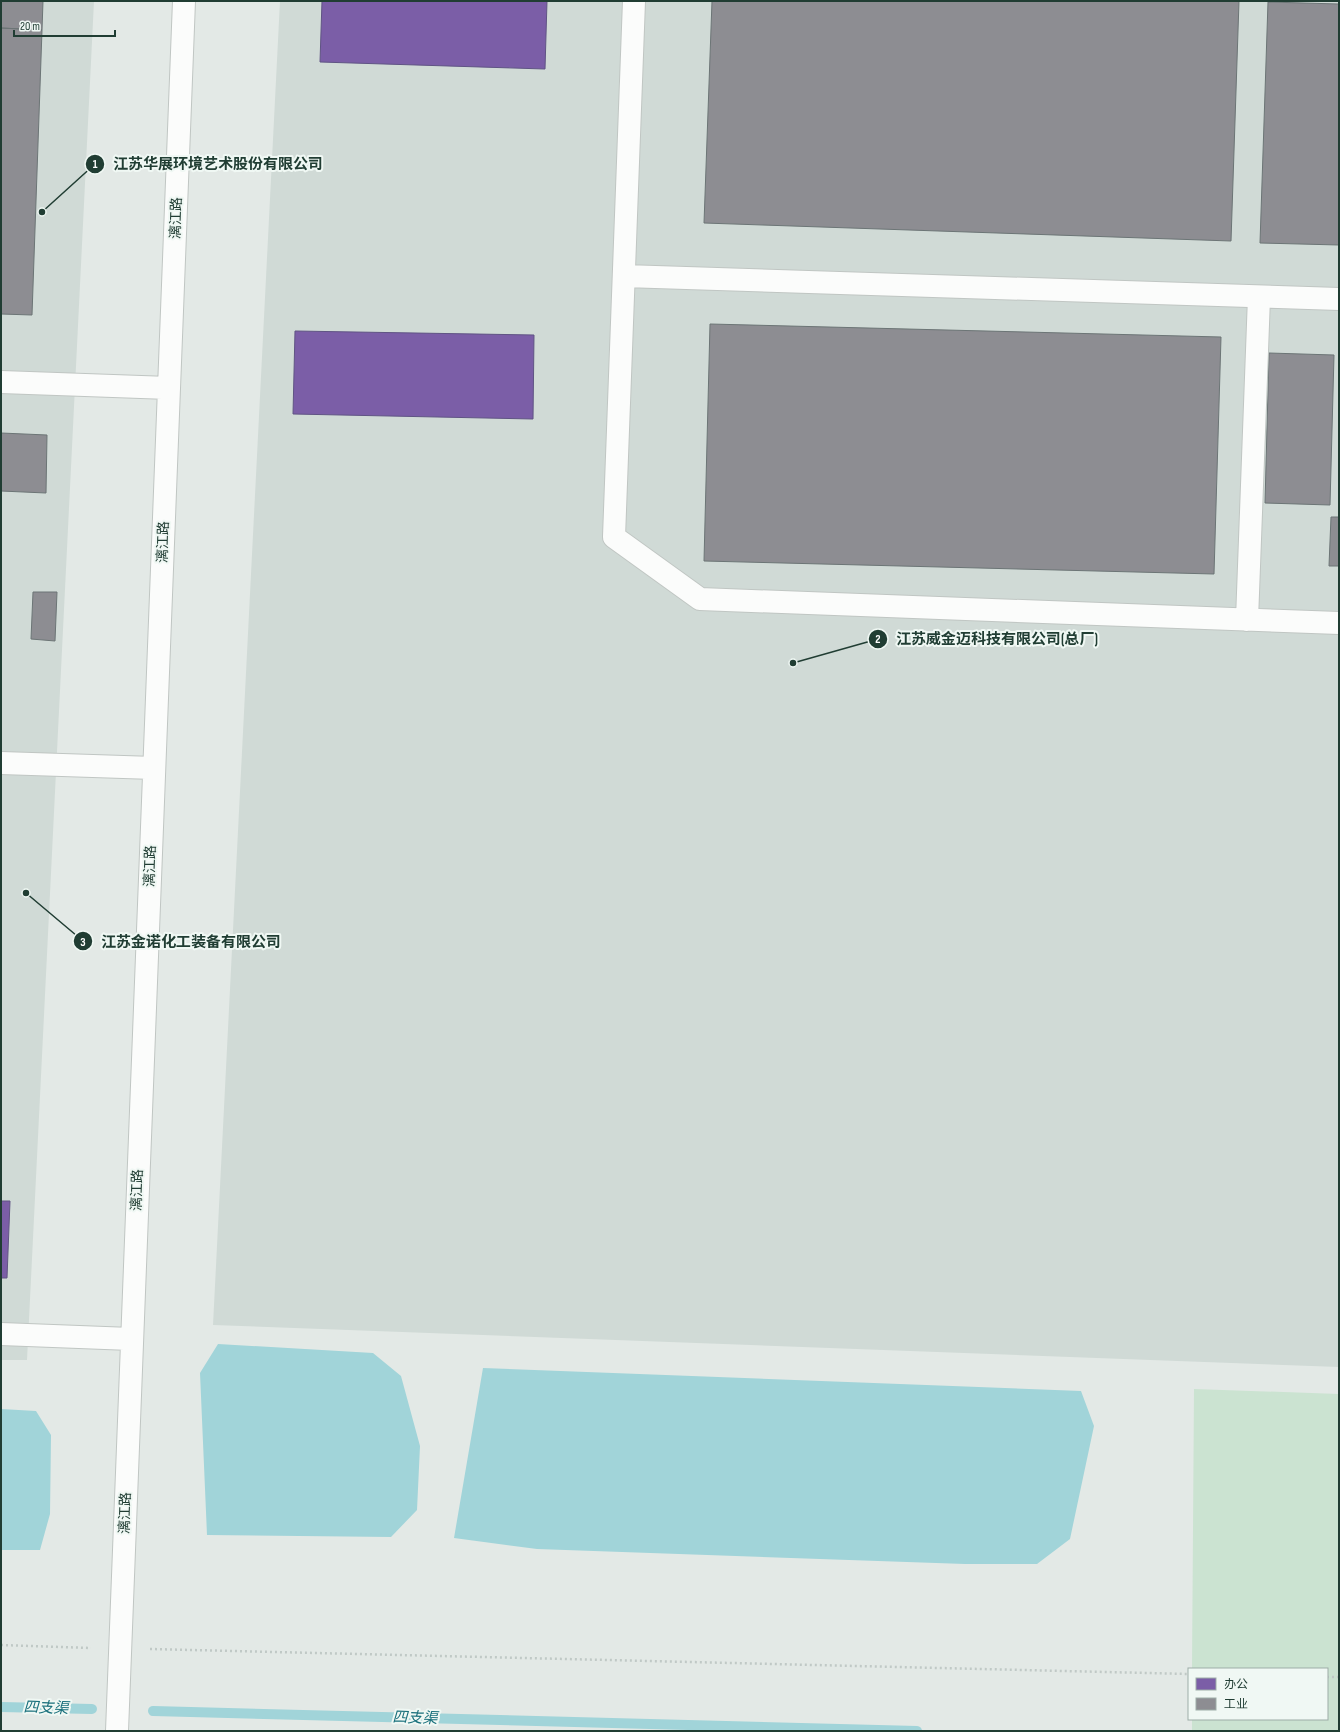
<svg xmlns="http://www.w3.org/2000/svg" width="1340" height="1732" font-family="'Sofia Sans Condensed','Noto Sans SC',sans-serif">
<style>
.built{fill:#d0dad6}
.green{fill:#cbe3d1}
.water{fill:#a1d4d9}
.offices{fill:#7b5ea7;stroke:#605484}
.industry{fill:#8d8d92;stroke:#6c7576}
.lines{fill:none;stroke-linecap:round;stroke-linejoin:round}
.stream{stroke:#a1d4d9;stroke-width:10}
.minor-casing{stroke:#c0c6c3;stroke-width:24}
.path{stroke:#c0c9c6;stroke-width:2.5;stroke-dasharray:2 3;stroke-linecap:butt}
.minor{stroke:#fbfcfb;stroke-width:22}
.labels{text-anchor:middle;dominant-baseline:central;stroke-width:4;stroke-linejoin:round;paint-order:stroke}
.street-label{font-size:14px;fill:#203d33;stroke:#f0f8f4}
.water-label{font-size:15px;font-style:italic;fill:#186f7b;stroke:#f0f8f4}
.leader{fill:none;stroke:#203d33;stroke-width:1.5}
.callout-dot{fill:#203d33;stroke:#f0f8f4;stroke-width:1.5}
.mark-label{font-size:12px;text-anchor:middle;font-weight:bold;fill:#fff}
.callout-label{font-size:15px;text-anchor:middle;font-weight:bold;fill:#203d33;stroke:#f0f8f4;stroke-width:4;stroke-linejoin:round;paint-order:stroke}
</style>
<rect width="100%" height="100%" fill="#e3e9e6"/>
<path class="built" d="M1 1H94L27 1360H1Z
M280 1H1339V1367L213 1325Z"/>
<path class="green" d="M1194 1389 1339 1394V1731H1192V1719H1327V1669H1192Z"/>
<path class="water" d="M218 1344 373 1353 401 1376 420 1446 417 1510 391 1537 207 1535 200 1373Z
M483 1368 1081 1391 1094 1426 1070 1539 1037 1564H965L537 1549 454 1538Z
M1 1409 36 1411 51 1435 50 1514 40 1550H1Z"/>
<path class="offices" d="M322 1H547L545 69 320 62Z
M295 331 534 335 533 419 293 414Z
M1 1201H10L7 1278H1Z"/>
<path class="industry" d="M1 1H43L42 30 1 28Z
M712 1H1239L1231 241 704 223Z
M1268 2 1339 4V245L1260 243Z
M1 28 42 30 32 315 1 314Z
M710 324 1221 337 1214 574 704 561Z
M1269 353 1334 355 1330 505 1265 503Z
M1 433 47 435 46 493 1 491Z
M1331 517H1339V566H1329Z
M33 592H57L55 641 31 639Z"/>
<g class="lines">
<path class="stream" d="M1 1707 92 1709
M153 1711 917 1731"/>
<g class="minor-casing">
<path id="minor" d="M634 1 614 537 700 599 1339 623
M624 276 1339 299
M1 382 169 388
M1247 620 1259 297
M1 763 154 768
M1 1334 131 1339
M117 1731 184 1"/>
</g>
<path class="path" d="M1 1645 91 1648
M150 1649 1189 1674
M1327 1677H1339"/>
<use href="#minor" class="minor"/>
</g>
<g class="labels">
<g class="street-label">
<text transform="translate(176 218) rotate(-88)">漓江路</text>
<text transform="translate(163 542) rotate(-88)">漓江路</text>
<text transform="translate(150 866) rotate(-88)">漓江路</text>
<text transform="translate(137 1190) rotate(-88)">漓江路</text>
<text transform="translate(125 1513) rotate(-88)">漓江路</text>
</g>
<g class="water-label">
<text transform="translate(46 1708) rotate(2)">四支渠</text>
<text transform="translate(415 1718) rotate(2)">四支渠</text>
</g>
</g>
<path class="leader" d="M42 212L95 164M793 663L878 639M26 893L83 941"/>
<g class="callout-dot">
<circle cx="42" cy="212" r="4"/>
<circle cx="793" cy="663" r="4"/>
<circle cx="26" cy="893" r="4"/>
<circle cx="95" cy="164" r="10"/>
<circle cx="878" cy="639" r="10"/>
<circle cx="83" cy="941" r="10"/>
</g>
<g class="mark-label">
<text x="95" y="168">1</text>
<text x="878" y="643">2</text>
<text x="83" y="946">3</text>
</g>
<g class="callout-label">
<text x="218" y="169">江苏华展环境艺术股份有限公司</text>
<text x="997" y="644">江苏威金迈科技有限公司(总厂)</text>
<text x="191" y="947">江苏金诺化工装备有限公司</text>
</g>
<rect width="1340" height="1732" fill="none" stroke="#203d33" stroke-width="4"/>
<rect x="1188" y="1668" width="140" height="52" fill="#f0f8f4" stroke="#9dada7"/>
<rect x="1196" y="1678" width="20" height="12" fill="#7b5ea7" stroke="#9dada7"/>
<text x="1224" y="1688" font-size="12" fill="#203d33">办公</text>
<rect x="1196" y="1698" width="20" height="12" fill="#8d8d92" stroke="#9dada7"/>
<text x="1224" y="1708" font-size="12" fill="#203d33">工业</text>
<path d="M14 30v6h101v-6" fill="none" stroke="#203d33" stroke-width="2"/>
<text x="20" y="30" font-size="12" fill="#203d33" stroke="#f0f8f4" stroke-width="3" paint-order="stroke">20 m</text>
</svg>
